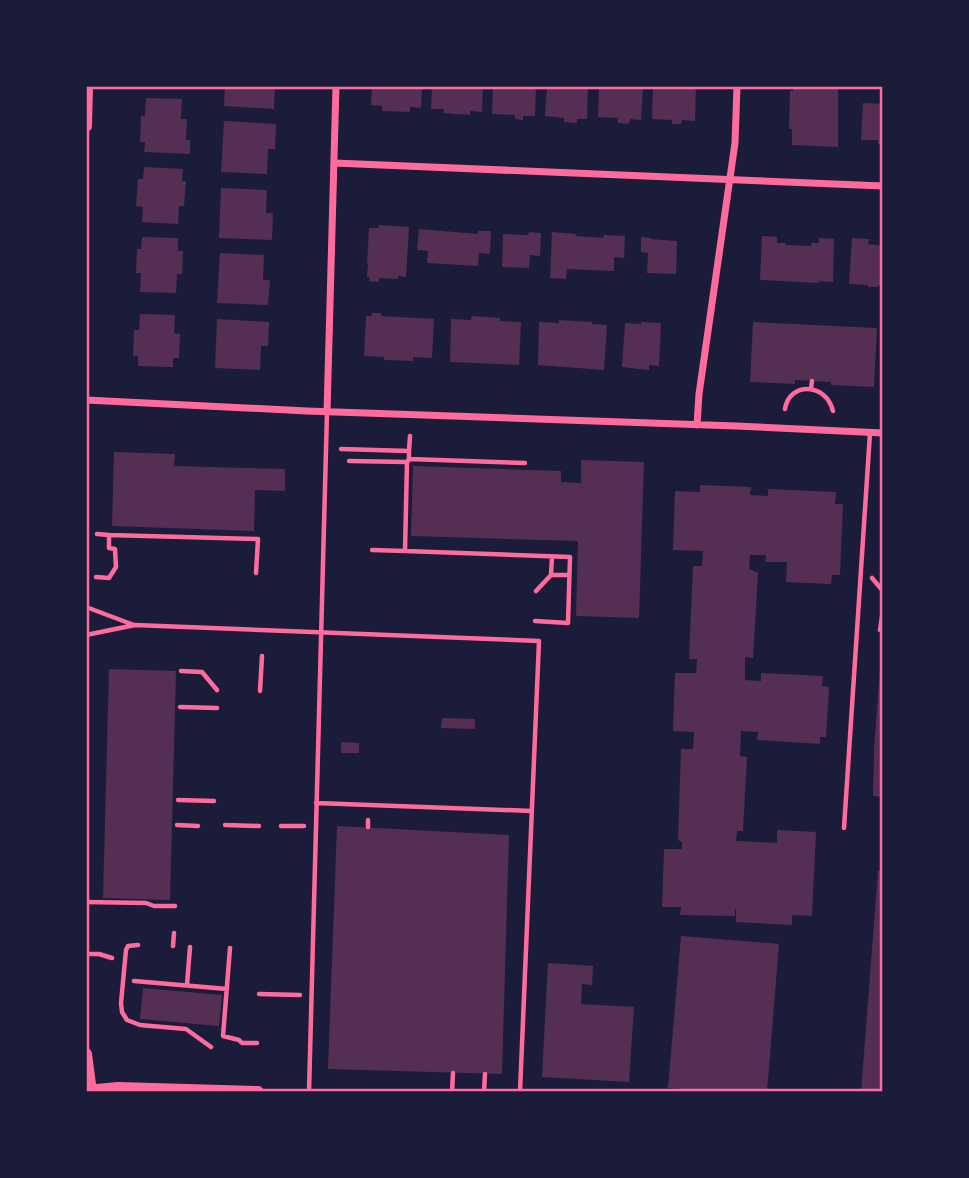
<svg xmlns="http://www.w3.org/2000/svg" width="969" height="1178" font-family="'Archivo Narrow',sans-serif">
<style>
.building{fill:#542f53}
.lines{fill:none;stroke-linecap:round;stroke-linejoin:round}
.path{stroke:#ff6b9d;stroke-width:4.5}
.service{stroke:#ff6b9d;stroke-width:4.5}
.minor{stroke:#ff6b9d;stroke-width:7}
.secondary{stroke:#ff6b9d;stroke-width:12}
.neatline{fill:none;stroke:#ff6b9d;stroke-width:2.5}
</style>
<rect width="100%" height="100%" fill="#1b1b3a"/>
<path class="building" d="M225 86H275L274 109 224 106Z
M372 86H422L421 108 410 107V112L382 111V106L371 105Z
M432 86H483L482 112 470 111V115L443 113 444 109H431Z
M493 86H536L535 116H523V120L515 119V115L492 114Z
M547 86H588L587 119H577V123L564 122V118L545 116Z
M599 86H643L641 120 630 119 629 124 618 123V118L598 117Z
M653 86H681L696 88 695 121 682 120 681 124H672V120L652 119Z
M793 86H838V147L792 145V129H789L790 91H793Z
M146 98 182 99 181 119H187L186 140H190V154L144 152 145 142H140L141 116H145Z
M863 103 883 104V145L878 144V140H861Z
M224 121 276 124 275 149H268L267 174 221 172Z
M144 167 183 169 182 181H186L184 206H179L178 224 142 222 143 207 136 206 138 179H143Z
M221 188 267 190 266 213H273L272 240 219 238Z
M379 225 409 227 406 277 398 276V279L379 278V282L369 281 370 277H367L368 264H367L369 228H379Z
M419 229 478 234V231H491L490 254 479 253 478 266 427 263 428 251 417 250Z
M529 232 541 233 540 256 530 255 529 268 502 267 503 234 528 235Z
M552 232 576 234V236L603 238 604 235 625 236 624 258 614 257V271L567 269 566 279 550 278Z
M762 236 777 237V243H786L785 245 812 246 811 243H819V238L834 239 833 282 818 281 819 283 760 280Z
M142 237 178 238V251H183L182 274H177L176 293 140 292 141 273H136L137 249H141Z
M641 237 651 238V239L677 241 676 274 647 273 648 253 641 252Z
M852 238 869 239 868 244 883 246V286L878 285V287H868V285L849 284Z
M220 253 264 255 263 280H270L268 305 217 303Z
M371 313H381V316L434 319 432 358 413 357V361L384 360V357L364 356 366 316H372Z
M140 314 175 315 174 333 180 334 179 358H173V367L138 366V356H133L134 330H139Z
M472 316 500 318V321L521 322 519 365 450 362 451 319 471 320Z
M217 319 269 322 268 346H261L260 370 215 368Z
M559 320 592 322V324L607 325 604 370 538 365 539 322 559 323Z
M641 322 661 323 659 366 649 365V370L622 367 625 323 641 324Z
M753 322 877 328 874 387 831 385V382L795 380V384L750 382Z
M114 452 175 454 174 466 285 469V491L255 490 254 531 112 526Z
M581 460 644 462 639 618 576 616 578 541 411 536 413 466 561 471V482L581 483Z
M700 485 751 487 750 495 768 496V489L836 492 835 504H843L840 575H832L831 584 786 582 787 562H765L766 555H750L749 569 758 573 753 658 745 657V680L761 681V673L823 676 822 686 829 687 826 737H820V744L757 740 758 732 741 731 740 756 747 757 743 831H737L736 841 777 843V830L816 832 812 916 792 915V925L736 922V909H735V916L680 915 681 907H662L664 849H682V842L678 840 681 749H693L694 732 673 731 675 673H696L697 659H689L693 566H702L703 551 673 550 675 491 700 492Z
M881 495 883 496V521H880Z
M881 656H883V797L873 796 874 749Z
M109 669 176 671 170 900 103 898Z
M442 718 475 719V729L441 728Z
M341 742 359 743V753H341Z
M337 826 509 835 502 1074 328 1069Z
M878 871H883V1092H861Z
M681 936 779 944 767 1092H718L668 1088Z
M548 963 593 966 592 985 582 984 581 1004 634 1007 629 1082 542 1077Z
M143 988 222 995 219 1026 140 1019Z"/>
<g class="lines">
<path class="path" d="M811 389 812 381
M785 409C789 382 826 382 833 411
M341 449 409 451 410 436
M409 451V459L525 463
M349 461 407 462
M109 535 258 539 256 573
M372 550 405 551 407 462 409 459
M405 551 570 557 568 623 535 621
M551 575H569
M96 577 109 578 116 567 115 549 109 548V535L97 534
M872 578 883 591
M536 591 551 575 552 557
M883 630H880L883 610
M181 671 202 672 217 690
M260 691 262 656
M180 707 217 708
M178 800 214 801
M177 825 198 826
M225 825 259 826
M281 826H304
M368 827V820
M86 902 146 903 154 906H175
M173 946 174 933
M230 948 223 1036 239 1040 242 1043H257
M86 954H99L112 958
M134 981 227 989
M187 985 190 947
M259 994 300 995
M452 1092 453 1073
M484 1092 485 1074"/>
<path class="service" d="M86 607 134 625
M86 635 135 625 539 641 520 1092
M316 803 532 811
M844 828 870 433
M138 945 128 946 126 950 121 1003 122 1012 127 1020 140 1025 186 1029 211 1047
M309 1092 327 412"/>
<path class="minor" d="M334 163 883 186
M86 400 307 411 736 426 883 433
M327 412 336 86
M697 425 699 394 735 143 737 86"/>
<path class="secondary" d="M86 126 87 86
M86 1054 91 1092
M86 1091 118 1088 258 1092"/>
</g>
<rect width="969" height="1178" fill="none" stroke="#1b1b3a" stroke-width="175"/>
<rect x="88" y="88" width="793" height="1002" class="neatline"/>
</svg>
